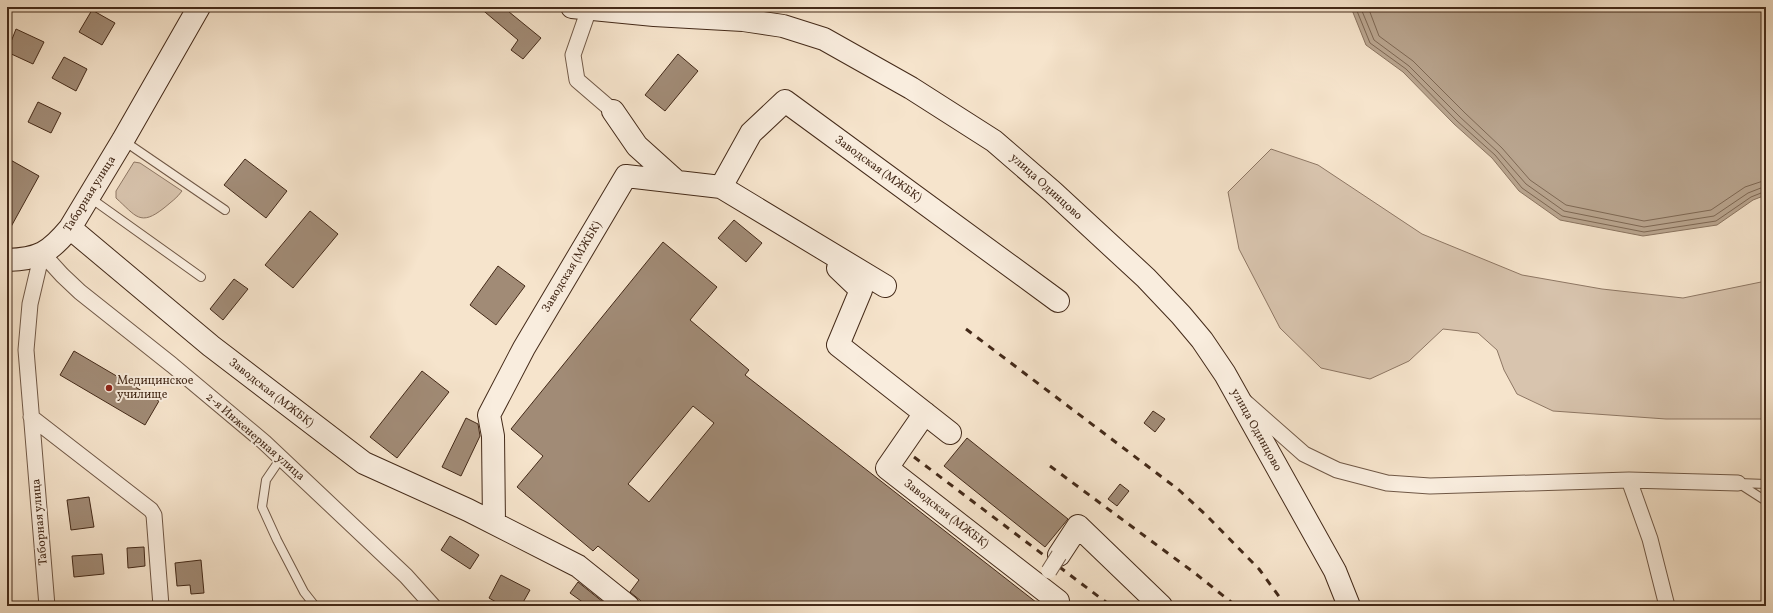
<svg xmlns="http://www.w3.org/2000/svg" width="1773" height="613" font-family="Vollkorn,serif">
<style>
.green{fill:#d8c4ae;stroke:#8e7764}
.water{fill:#b9a58f;stroke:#8a7460}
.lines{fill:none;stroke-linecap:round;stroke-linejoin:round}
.shore{stroke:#7e6854;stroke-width:1}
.building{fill:#a18b76;stroke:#442a19;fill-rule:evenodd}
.lane-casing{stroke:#705846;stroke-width:10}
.street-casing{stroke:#705846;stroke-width:17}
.secondary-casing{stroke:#442a19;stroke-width:24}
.lane{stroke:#f9edde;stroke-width:8}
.street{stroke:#f9edde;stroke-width:15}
.secondary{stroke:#f9edde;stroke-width:22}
.rail{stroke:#442a19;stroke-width:3;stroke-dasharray:7 7;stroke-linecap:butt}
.street-bridge-casing{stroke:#705846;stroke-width:17;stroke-linecap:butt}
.street-bridge{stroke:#f9edde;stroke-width:15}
.poi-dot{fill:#8f2418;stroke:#f9edde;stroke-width:1.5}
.labels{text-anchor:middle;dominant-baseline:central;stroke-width:4;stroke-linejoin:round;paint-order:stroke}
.street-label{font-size:12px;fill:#442a19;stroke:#f9edde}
.poi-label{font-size:12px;fill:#442a19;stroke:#f9edde;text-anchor:start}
</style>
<rect width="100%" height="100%" fill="#f6e4cc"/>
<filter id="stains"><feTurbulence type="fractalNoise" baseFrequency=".005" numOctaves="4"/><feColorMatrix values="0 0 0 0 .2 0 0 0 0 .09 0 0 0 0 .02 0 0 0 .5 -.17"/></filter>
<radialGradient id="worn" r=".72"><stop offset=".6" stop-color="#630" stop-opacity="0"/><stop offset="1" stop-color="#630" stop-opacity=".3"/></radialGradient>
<path class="green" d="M1271 149 1318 165 1422 234 1522 275 1602 289 1683 298 1766 281V419H1666L1553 411 1517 394 1504 370 1497 350 1478 333 1443 329 1409 361 1370 379 1321 368 1280 328 1239 249 1228 192Z
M134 162 140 163 182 191C177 198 171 202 164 208 140 227 136 216 116 198V191Z"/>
<path class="water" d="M1354 7H1766V195L1753 200 1717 225 1643 236 1560 220 1519 191 1492 158 1454 124 1403 72 1366 45 1352 10Z"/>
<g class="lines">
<path class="shore" d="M1357 7V11L1370 43 1406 69 1457 121 1495 155 1522 188 1562 216 1644 232 1716 221 1751 197 1766 191
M1362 7V11L1374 40 1409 66 1460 117 1498 152 1526 184 1564 211 1644 227 1714 216 1748 193 1766 186
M1368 7 1379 36 1413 61 1465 113 1502 148 1530 180 1566 205 1644 221 1711 210 1745 187 1766 180"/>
</g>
<path class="building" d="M479 7H503L541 38 523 59 511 50 518 40Z
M92 10 115 23 102 45 79 32Z
M16 29 44 42 33 64 7 52Z
M678 54 698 71 665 111 645 95Z
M64 57 87 69 76 91 52 78Z
M38 102 61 113 51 133 28 122Z
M7 158 39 176 7 234Z
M245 159 287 191 266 218 224 185Z
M310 211 338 234 293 288 265 265Z
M734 220 762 243 746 262 718 238Z
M663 242 717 287 690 320 749 370 745 375 1041 606H647L630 592 639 580 598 546 593 551 517 487 543 456 511 429ZM693 406 714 423 649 502 628 484Z
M498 266 525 286 496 325 470 305Z
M234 279 248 289 223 320 210 309Z
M74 351 159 401 145 425 60 375Z
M422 371 449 392 397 458 370 437Z
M1153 411 1165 419 1155 432 1144 423Z
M466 418 478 424 480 436 461 476 442 467Z
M967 438 1068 519 1045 547 944 466Z
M1120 484 1129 491 1117 506 1108 499Z
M89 497 94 527 71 530 67 500Z
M450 536 479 555 470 569 441 550Z
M144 547 145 566 128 568 127 548Z
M102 554 104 574 74 577 72 556Z
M201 560 204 593 191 594 190 585 177 586 175 563Z
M501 575 530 590 521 606H503L489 598Z
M578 582 608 606H588L570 593Z"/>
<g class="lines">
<g class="lane-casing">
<path id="lane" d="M124 141 225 210
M89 197 201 277
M281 458 266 480 262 507 277 540 304 592 315 606
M1738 483 1766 501
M1739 483 1766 484"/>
</g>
<g class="street-casing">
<path id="street" d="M589 9 573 55 577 80 613 111
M42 253 62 275 80 292 172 365 264 442 406 576 433 606
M42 253 30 304 26 350 47 606
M1245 402 1304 454 1337 470 1387 483 1430 486 1629 480 1738 483
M31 417 151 510 154 515 161 606
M1629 480 1650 539 1667 606"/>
</g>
<g class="secondary-casing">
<path id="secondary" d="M572 7 654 15 743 20 783 26 824 39 911 88 994 141 1053 192 1146 278 1181 315 1202 340 1225 374 1335 571 1349 606
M613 111 637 146 677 182
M721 187 751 133 785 101 1058 301
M70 228 211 346 364 463 468 510 578 566 628 606
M7 260C39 259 49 253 70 228L123 140 199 7
M838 268 861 290 838 345 950 433
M925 413 887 468 1058 601
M494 523 493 436 489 415 524 348 626 176 721 187 885 286
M1059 555 1078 526 1161 606"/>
</g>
<use href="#lane" class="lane"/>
<use href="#street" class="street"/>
<use href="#secondary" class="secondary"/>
<path class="rail" d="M966 329 1179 490 1207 516 1259 569 1286 606
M914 457 1111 606
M1050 466 1196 574 1236 606"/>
<g class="street-bridge-casing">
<path id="street-bridge" d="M1049 571 1059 555"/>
</g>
<use href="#street-bridge" class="street-bridge"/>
</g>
<circle class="poi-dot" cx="109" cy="388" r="4"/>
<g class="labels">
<g class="street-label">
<text transform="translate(878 169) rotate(36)">Заводская (МЖБК)</text>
<text transform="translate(1046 187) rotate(42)">улица Одинцово</text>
<text transform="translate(90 194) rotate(-58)">Таборная улица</text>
<text transform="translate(572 267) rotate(-59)">Заводская (МЖБК)</text>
<text transform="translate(271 393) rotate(38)">Заводская (МЖБК)</text>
<text transform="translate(1256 430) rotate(61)">улица Одинцово</text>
<text transform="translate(255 437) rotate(41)">2-я Инженерная улица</text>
<text transform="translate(946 514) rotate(38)">Заводская (МЖБК)</text>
<text transform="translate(40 522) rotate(-95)">Таборная улица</text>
</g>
<g class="poi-label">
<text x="117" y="381">Медицинское<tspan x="117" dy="14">училище</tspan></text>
</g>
</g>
<rect width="1773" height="613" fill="none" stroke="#f6e4cc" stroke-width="24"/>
<rect x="8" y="8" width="1757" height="597" fill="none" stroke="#442a19" stroke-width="2"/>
<rect x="12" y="12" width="1749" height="589" fill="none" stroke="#442a19"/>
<rect width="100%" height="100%" filter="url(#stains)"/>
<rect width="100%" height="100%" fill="url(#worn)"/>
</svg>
